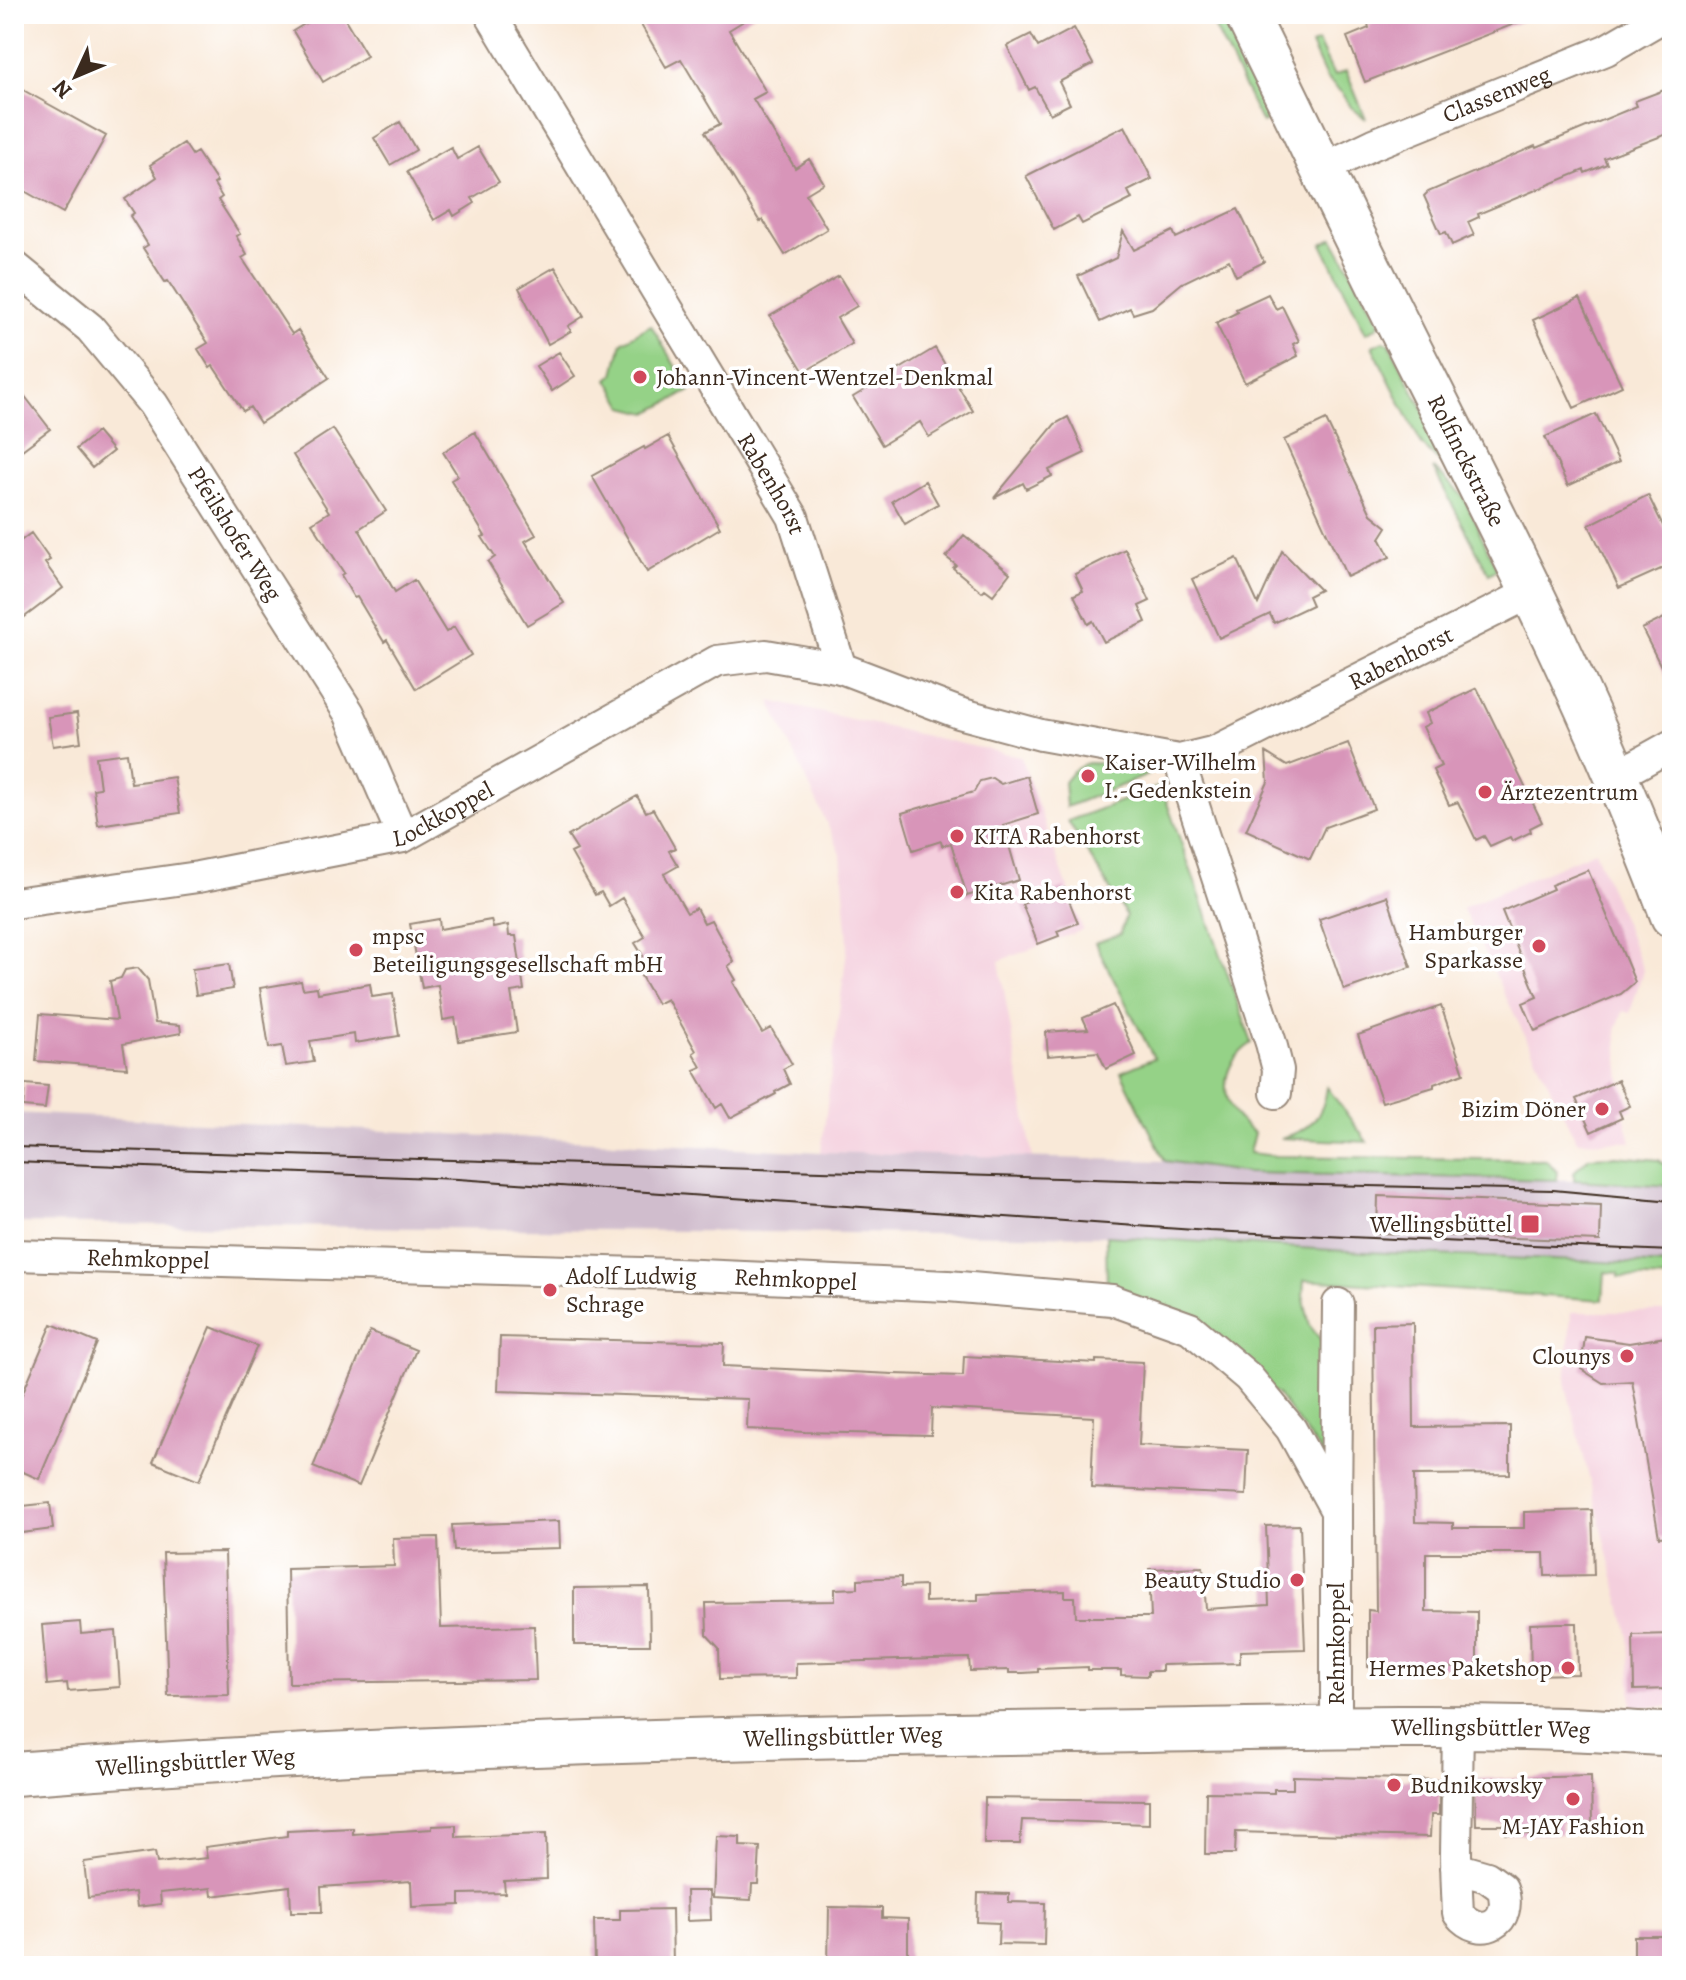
<svg xmlns="http://www.w3.org/2000/svg" width="1686" height="1980" font-family="Alegreya,serif">
<style>
.built{fill:#f4cfdd}
.railway{fill:#d0bdcd}
.green{fill:#95d287;stroke:#687e52;stroke-width:2}
.building{fill:#d895b9}
.lines{fill:none;stroke-linecap:round;stroke-linejoin:round}
.street-casing{stroke:#9a8a7b;stroke-width:34}
.secondary-casing{stroke:#9a8a7b;stroke-width:46}
.street{stroke:#fff;stroke-width:30}
.secondary{stroke:#fff;stroke-width:42}
.tram{stroke:#3b2a1e;stroke-width:2}
.poi-dot{fill:#d1495b;stroke:#fff;stroke-width:3}
.labels{text-anchor:middle;dominant-baseline:central;stroke-width:7;stroke-linejoin:round;paint-order:stroke}
.street-label{font-size:24px;fill:#3b2a1e;stroke:#fff}
.poi-label{font-size:24px;fill:#3b2a1e;stroke:#fff;text-anchor:start}
</style>
<rect width="100%" height="100%" fill="#fff"/>
<filter id="ink" filterUnits="userSpaceOnUse"><feTurbulence type="fractalNoise" baseFrequency=".0125" numOctaves="2"/><feDisplacementMap in="SourceGraphic" scale="16" xChannelSelector="R" yChannelSelector="G"/><feConvolveMatrix kernelMatrix="1 2 1 2 8 2 1 2 1" color-interpolation-filters="sRGB"/></filter>
<filter id="wash" filterUnits="userSpaceOnUse"><feTurbulence type="fractalNoise" baseFrequency=".006" numOctaves="4" result="noise"/><feDisplacementMap in="SourceGraphic" scale="32" xChannelSelector="R" yChannelSelector="G"/><feGaussianBlur stdDeviation="1.8" result="paint"/><feColorMatrix in="noise" values="0 0 0 0 0 0 0 0 0 0 0 0 0 0 0 0 0 1.4 0 .05"/><feComposite in="paint" operator="in"/></filter>
<g filter="url(#wash)">
<rect width="100%" height="100%" fill="#f9e9d8"/>
<path class="built" d="M770 701 1021 757 1083 930 999 961 1033 1159 821 1152 848 942 841 854Z
M1595 851 1643 970 1630 1013 1623 1011 1616 1030 1621 1079 1634 1109 1624 1114 1631 1142 1577 1141 1462 908Z
M1571 1312H1672V1706L1632 1707 1629 1636 1566 1386Z"/>
<path class="railway" d="M14 1113 821 1152 1165 1161 1247 1173 1574 1180 1672 1185V1265L1365 1252 1106 1236 14 1223Z"/>
<path class="green" d="M1208 14H1228L1277 112 1273 118 1262 123Z
M1318 42 1334 76 1346 71 1366 119 1351 107 1343 94 1326 78 1311 45Z
M1333 238 1380 323 1376 328 1366 333 1322 244Z
M651 325 690 391 648 413 624 407 608 379 614 374 622 342Z
M1383 341 1389 343 1462 484 1422 445 1372 346Z
M1433 468 1463 496 1497 569 1489 574Z
M1087 763C1110 763 1128 764 1148 775L1066 807 1064 782 1073 771Z
M1161 786 1252 1043C1215 1067 1219 1109 1254 1133L1249 1153 1276 1156 1546 1160 1557 1172V1180L1247 1173 1165 1161 1121 1072 1154 1058 1095 943 1120 934 1126 915 1068 821Z
M1327 1087 1367 1142 1281 1138C1309 1131 1324 1116 1327 1087Z
M1616 1156 1659 1160 1671 1170 1672 1186 1574 1180V1172L1589 1157Z
M1106 1236 1365 1252 1672 1265V1279L1619 1277V1273L1605 1272 1603 1300 1304 1280 1303 1295 1310 1326 1329 1350V1463L1277 1394 1107 1286Z"/>
<g id="blocks">
<path class="building" d="M321 14H342L367 56 323 82 293 31Z
M661 14H755L729 30 766 92 753 99 795 168 809 159 824 183 806 194 827 229 785 255 763 220 760 222 705 132 720 124 681 59 666 67 641 25Z
M1394 14H1534L1535 16 1365 82 1347 37 1369 28 1368 24Z
M1074 28 1093 64 1059 82 1070 104 1050 114 1035 87 1029 90 1007 46 1031 34 1038 47Z
M14 85 106 136 63 213 14 185Z
M1672 87V132L1604 158 1607 164 1585 173 1584 170 1478 214 1479 217 1468 222 1474 235 1452 245 1446 232 1441 234 1424 196 1428 192 1535 146 1536 148 1637 106 1635 101Z
M400 122 416 150 390 165 374 138Z
M1125 126 1152 179 1128 191 1132 199 1082 224 1078 217 1054 230 1026 176Z
M184 143 192 155 197 152 217 182 214 184 222 197 218 200 240 234 236 236 247 255 242 258 292 334 298 330 329 378 260 423 250 407 243 411 213 366 210 368 198 349 208 343 168 281 165 282 143 248 148 245 130 216 134 213 125 199 157 177 150 165Z
M451 147 457 159 478 147 499 182 472 198 475 203 454 216 451 210 434 220 407 172Z
M1238 209 1264 262 1236 276 1229 260 1182 283 1152 308 1133 314 1130 308 1100 322 1078 276 1116 258 1123 231 1134 250 1173 231 1176 238Z
M555 267 584 316 568 326 571 331 548 344 519 288Z
M839 276 857 306 837 318 852 344 804 372 770 316Z
M1268 294 1276 309 1282 306 1299 341 1293 344 1298 356 1245 383 1216 323 1238 312 1236 309Z
M1580 298 1622 386 1574 408 1533 320Z
M935 348 973 411 929 437 920 422 882 445 853 397Z
M559 352 575 376 552 391 536 366Z
M14 382 50 429 14 456Z
M1596 414 1619 462 1568 486 1545 437Z
M1068 417 1085 453 1049 470 1052 476 1026 489 1023 483 994 498 1055 424Z
M1326 420 1371 514 1387 527 1380 538 1390 557 1347 577 1284 440Z
M333 429 386 511 359 529 395 592 414 580 446 632 454 627 471 655 416 689 387 640 384 642 357 597 354 598 341 575 344 573 312 523 329 512 293 455Z
M97 432 113 451 92 468 76 449Z
M475 432 536 535 525 541 564 603 527 625 488 562 495 557 482 537 485 536 451 480 458 476 443 452Z
M668 436 720 528 647 572 592 476 644 447 645 449Z
M925 481 938 504 905 524 892 501Z
M1648 495 1672 544V564L1619 588 1589 525Z
M31 533 50 560 45 563 63 588 14 625V546Z
M964 535 1010 573 993 595 985 589 982 592 953 568 956 565 946 557Z
M1125 549 1150 601 1139 606 1146 622 1104 642 1093 621 1088 624 1074 595 1083 591 1075 574Z
M1282 551 1320 590 1308 596 1312 605 1274 623 1270 614 1219 638 1192 579 1237 558 1258 604Z
M1672 614V688L1642 629Z
M1477 688 1542 822 1530 828 1531 832 1512 841 1510 837 1490 846 1484 836 1476 840 1458 802 1449 805 1433 770 1441 766 1423 727 1430 723 1426 713Z
M77 713 81 742 53 746 48 717Z
M1348 743 1374 809 1325 827 1310 859 1246 830 1268 782 1266 753 1287 766Z
M127 753 131 783 174 777 180 813 98 825 93 789 100 788 96 757Z
M1027 776 1038 814 1003 825 1019 880 967 896 951 843 942 846 941 841 913 850 902 813 974 792 980 781 992 778 1001 784Z
M637 796 646 812 653 809 675 848 669 851 678 866 664 874 687 913 696 908 704 923 711 920 734 962 728 966 736 980 733 982 762 1033 771 1028 792 1064 783 1069 790 1084 775 1092 776 1094 730 1118 722 1104 716 1108 694 1070 701 1067 693 1053 696 1051 667 999 657 1004 633 962 643 956 635 943 645 937 622 898 609 906 601 892 595 895 571 853 577 850 568 836Z
M1588 870 1635 982 1621 994 1535 1031 1523 1003 1537 997 1502 911 1553 889 1551 885Z
M1064 888 1078 923 1057 931 1059 936 1038 944 1022 904Z
M1387 896 1411 967 1344 990 1319 919Z
M439 919 440 929 491 920 493 928 508 925 509 936H516L524 990 511 992 517 1032 459 1041 455 1018 443 1020 438 985 422 988 410 924Z
M229 964 233 989 196 995 192 969Z
M138 968 148 980 155 1023 180 1025 181 1033 123 1044 127 1068 36 1061 40 1014 117 1020 110 981 121 978 125 970Z
M301 981 303 989 317 987 318 993 370 984 372 997 393 994 399 1036 355 1043 354 1034 310 1041 314 1062 286 1066 282 1046 269 1048 260 988Z
M1113 1005 1136 1055 1106 1069 1098 1052 1048 1056 1046 1032 1088 1029 1083 1018Z
M1441 1006 1464 1073 1434 1084V1087L1382 1102 1358 1035Z
M1618 1080 1630 1106 1619 1111 1622 1118 1591 1132 1576 1099Z
M25 1084 48 1086 45 1109 23 1107Z
M1378 1196 1601 1205 1600 1241 1377 1233Z
M1413 1323 1414 1427 1510 1426V1474L1414 1475 1415 1522 1453 1523V1528H1524V1512L1592 1510 1594 1575 1545 1576 1544 1553H1426V1611L1477 1612V1668L1368 1667V1610L1376 1611 1373 1324Z
M52 1324 97 1343 39 1479 14 1468V1413Z
M211 1327 257 1346 199 1481 153 1462Z
M370 1331 416 1350 359 1486 313 1467Z
M1672 1336V1536L1659 1537 1632 1381 1603 1383 1581 1369 1585 1337 1629 1343Z
M500 1337 724 1343 723 1366 893 1374 963 1376 964 1356 1096 1363V1360L1143 1362 1139 1445 1248 1450 1246 1495 1091 1488 1094 1417 932 1408 931 1435 805 1432 747 1429 748 1399 498 1391Z
M50 1503 53 1529 14 1534V1507Z
M559 1521 560 1548 454 1551 452 1525Z
M1300 1525 1305 1649 1240 1651V1663L1162 1665V1671H1148V1676L1121 1675V1670H1088V1667L1038 1669V1672L1023 1673H1009V1670L970 1671 969 1658 796 1663V1678L720 1679 719 1648 707 1635 706 1603 835 1601V1589L858 1588V1579L901 1577V1587L925 1586V1602L978 1600V1594L1065 1591V1597H1075L1076 1617H1151L1149 1569 1203 1567 1206 1609 1269 1605 1266 1526Z
M438 1537 441 1628 534 1626 536 1680 289 1683 287 1569 394 1566 393 1538Z
M225 1552 229 1695 168 1696 163 1553Z
M649 1587 650 1645H574V1588Z
M80 1622 81 1634 116 1631 120 1687 68 1691 67 1683 47 1685 42 1625Z
M1560 1623H1577L1578 1674 1531 1675 1530 1624Z
M1672 1634V1689L1634 1690 1633 1635Z
M1293 1776 1439 1780V1815H1431L1430 1837 1236 1832 1235 1854H1205L1206 1792 1274 1793V1789H1293Z
M1591 1776 1592 1823H1561V1834H1506L1505 1825H1476L1475 1779Z
M985 1798 1149 1800V1824L1022 1820 1020 1844H984Z
M456 1825V1837L546 1834 547 1879 504 1881 505 1893 460 1894V1905L412 1907 411 1881 321 1887 322 1912H291L290 1886 212 1896 211 1888 160 1893 161 1904 137 1907 135 1892 88 1898 84 1862 155 1852 157 1863 207 1858 205 1847 287 1836V1831L353 1828V1834L432 1829V1826Z
M716 1836 740 1837V1846L760 1847 758 1884H752L751 1900 713 1898Z
M686 1891H710L711 1920 687 1921Z
M978 1893 1009 1894V1902L1045 1903 1044 1945 998 1944 999 1923 977 1922Z
M829 1907 882 1908V1918L908 1919V1966H828Z
M672 1909 673 1966H595L594 1920H620V1910Z
M1634 1936H1672V1966L1634 1965Z"/>
</g>
</g>
<g filter="url(#ink)">
<use href="#blocks" fill-opacity="0" stroke="#9a8a7b" stroke-width="2"/>
<g class="lines">
<g class="street-casing">
<g id="street">
<path id="s1" d="M490 14 793 517 841 668 959 713 1041 735 1179 760 1216 751 1532 592"/>
<path id="s2" d="M1322 169 1374 144 1606 50 1668 14"/>
<path id="s3" d="M14 266 90 328 153 404 349 713 403 837"/>
<path d="M1179 760 1271 1043 1278 1070 1276 1093"/>
<path d="M1615 773 1636 765 1672 745"/>
<path id="s4" d="M14 903 198 877 403 837 717 661 766 655 841 668"/>
<path id="s5" d="M14 1255 677 1274 948 1286 1112 1300 1190 1328 1248 1377 1291 1429 1336 1511V1730"/>
<path d="M1336 1509 1338 1304"/>
<path d="M1456 1868 1487 1877 1502 1888C1515 1923 1480 1941 1458 1913 1457 1893 1456 1873 1456 1853L1458 1728"/>
</g>
</g>
<g class="secondary-casing">
<g id="secondary">
<path id="s6" d="M1246 14C1306 135 1363 257 1425 378 1514 554 1603 730 1672 916"/>
<path id="s7" d="M14 1774C366 1747 719 1737 1072 1732 1244 1730 1417 1723 1589 1730 1617 1731 1644 1734 1672 1734"/>
</g>
</g>
<use href="#street" class="street"/>
<use href="#secondary" class="secondary"/>
<path class="tram" d="M14 1147 1228 1183 1553 1190 1672 1201
M14 1162 458 1179 1209 1231 1672 1251"/>
</g>
</g>
<g class="poi-dot">
<circle cx="640" cy="377" r="8"/>
<circle cx="1088" cy="776" r="8"/>
<circle cx="1485" cy="792" r="8"/>
<circle cx="957" cy="836" r="8"/>
<circle cx="957" cy="892" r="8"/>
<circle cx="1539" cy="946" r="8"/>
<circle cx="356" cy="950" r="8"/>
<circle cx="1602" cy="1109" r="8"/>
<rect x="1520" y="1214" width="20" height="20" rx="4"/>
<circle cx="550" cy="1290" r="8"/>
<circle cx="1627" cy="1356" r="8"/>
<circle cx="1297" cy="1580" r="8"/>
<circle cx="1568" cy="1668" r="8"/>
<circle cx="1394" cy="1785" r="8"/>
<circle cx="1573" cy="1799" r="8"/>
</g>
<g class="labels">
<g class="street-label">
<text stroke="none"><textPath href="#s2" startOffset="190">Classenweg</textPath></text>
<text stroke="none"><textPath href="#s6" startOffset="498">Rolfinckstraße</textPath></text>
<text stroke="none"><textPath href="#s1" startOffset="548">Rabenhorst</textPath></text>
<text stroke="none"><textPath href="#s3" startOffset="350">Pfeilshofer Weg</textPath></text>
<text stroke="none"><textPath href="#s1" startOffset="1342">Rabenhorst</textPath></text>
<text stroke="none"><textPath href="#s4" startOffset="440">Lockkoppel</textPath></text>
<text stroke="none"><textPath href="#s5" startOffset="134">Rehmkoppel</textPath></text>
<text stroke="none"><textPath href="#s5" startOffset="782">Rehmkoppel</textPath></text>
<text transform="translate(1336 1644) rotate(-90)">Rehmkoppel</text>
<text stroke="none"><textPath href="#s7" startOffset="1478">Wellingsbüttler Weg</textPath></text>
<text stroke="none"><textPath href="#s7" startOffset="830">Wellingsbüttler Weg</textPath></text>
<text stroke="none"><textPath href="#s7" startOffset="182">Wellingsbüttler Weg</textPath></text>
</g>
<g class="poi-label">
<text x="656" y="377">Johann-Vincent-Wentzel-Denkmal</text>
<text x="1104" y="762">Kaiser-Wilhelm<tspan x="1104" dy="28">I.-Gedenkstein</tspan></text>
<text x="1501" y="792">Ärztezentrum</text>
<text x="973" y="836">KITA Rabenhorst</text>
<text x="973" y="892">Kita Rabenhorst</text>
<text x="1523" y="932" text-anchor="end">Hamburger<tspan x="1523" dy="28">Sparkasse</tspan></text>
<text x="372" y="936">mpsc<tspan x="372" dy="28">Beteiligungsgesellschaft mbH</tspan></text>
<text x="1586" y="1109" text-anchor="end">Bizim Döner</text>
<text x="1512" y="1224" text-anchor="end">Wellingsbüttel</text>
<text x="566" y="1276">Adolf Ludwig<tspan x="566" dy="28">Schrage</tspan></text>
<text x="1611" y="1356" text-anchor="end">Clounys</text>
<text x="1281" y="1580" text-anchor="end">Beauty Studio</text>
<text x="1552" y="1668" text-anchor="end">Hermes Paketshop</text>
<text x="1410" y="1785">Budnikowsky</text>
<text x="1573" y="1826" text-anchor="middle">M-JAY Fashion</text>
</g>
</g>
<rect width="1686" height="1980" fill="none" stroke="#fff" stroke-width="48"/>
<g transform="translate(76 76) rotate(226)" stroke="#ffffff" stroke-width="6" paint-order="stroke">
<path d="M0-6L14 30L0 20L-14 30Z" fill="#3b2a1e"/>
<text y="-12" font-size="22" font-weight="bold" text-anchor="middle" fill="#3b2a1e">N</text>
</g>
</svg>
